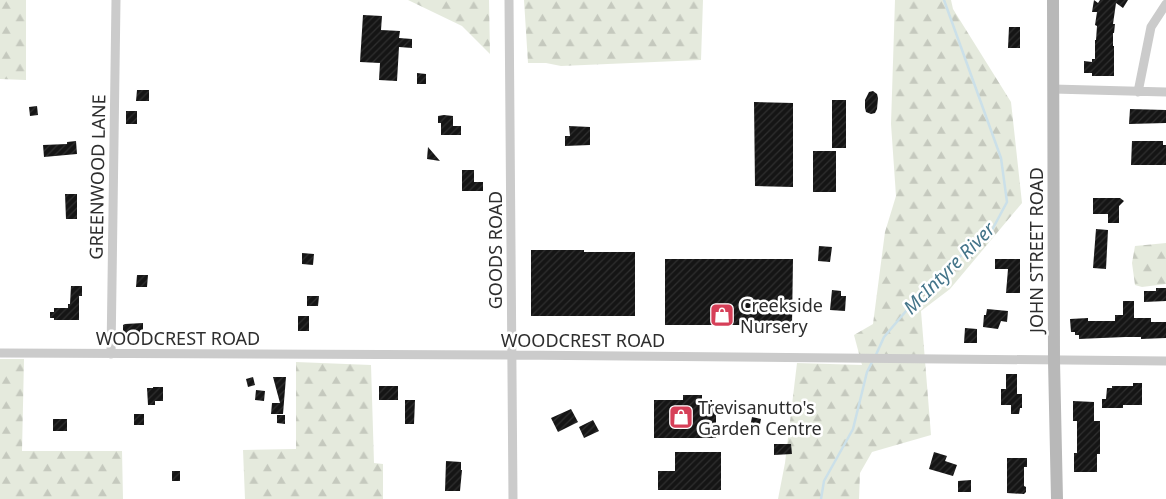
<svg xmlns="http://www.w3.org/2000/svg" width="1166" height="499" font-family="'Noto Sans',sans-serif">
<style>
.forest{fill:url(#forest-firs)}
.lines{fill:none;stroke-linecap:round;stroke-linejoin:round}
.stream{stroke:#cbe0e9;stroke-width:2.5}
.building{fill:url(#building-hatch)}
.street{stroke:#cbcbcb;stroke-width:9}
.secondary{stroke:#b8b8b8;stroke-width:12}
.labels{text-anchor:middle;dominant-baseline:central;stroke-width:5;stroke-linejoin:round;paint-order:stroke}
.street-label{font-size:18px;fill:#2e2e2e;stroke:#fff}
.poi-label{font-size:18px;fill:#2e2e2e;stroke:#fff;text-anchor:start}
.water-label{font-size:19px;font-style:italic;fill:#437489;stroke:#fff}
</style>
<defs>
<pattern id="forest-firs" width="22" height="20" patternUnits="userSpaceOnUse" patternTransform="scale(1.25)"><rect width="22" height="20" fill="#e5eadd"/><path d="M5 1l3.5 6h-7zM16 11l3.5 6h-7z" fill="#c5c9be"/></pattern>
<pattern id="building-hatch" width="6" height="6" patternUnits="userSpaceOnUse" patternTransform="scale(1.25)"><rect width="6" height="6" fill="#151515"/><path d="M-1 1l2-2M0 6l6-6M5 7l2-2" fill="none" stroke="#2f2f2f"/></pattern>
</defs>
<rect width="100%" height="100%" fill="#fff"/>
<path class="forest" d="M0 0H26V80L0 79Z
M408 0H489L490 54 462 26Z
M524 0H703L701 60 561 66 546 63H528Z
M895 0H951L953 9 1011 102 1022 203 950 289 921 311 931 435 872 452 860 473 859 499H778L785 463 797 363 862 365 854 335 873 324 885 232 896 196 891 124Z
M1166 243V284L1142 287 1135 285 1132 263 1135 246Z
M0 359H24L22 451H122L123 499H0Z
M296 362 371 365 374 463 383 464V499H245L243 450 296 449Z"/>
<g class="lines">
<path class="stream" d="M875 357 884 337 934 278 992 230 1007 202 1001 158 944 0
M821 499 824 481 853 429 867 372 872 362"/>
</g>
<path class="building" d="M1094 0 1098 3 1100 0H1128L1123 8 1116 3 1113 24H1115L1114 33H1113V46H1114V76H1092V73H1084V61L1092 62V59H1095V40H1096L1097 26 1095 25 1097 12H1092Z
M363 15 382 16 381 30 400 31 399 38 412 39V48L399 47 397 81 379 80 380 63 360 62Z
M1009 27H1020V48H1008Z
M417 73 426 74V84H417Z
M137 90H149V101H136Z
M873 91 877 94 878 98 877 109 875 113 871 114 866 112 865 108V100L869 92Z
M832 100H846V148H832Z
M754 102 793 103V187L755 186Z
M37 106 38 115 30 116 29 107Z
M1130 109 1166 110V123L1129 124Z
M126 111H137V124H126Z
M444 115 453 116V126H461V135H441V123H438V116Z
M569 126 590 127V145L565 146V136H570Z
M76 141 77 154 44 157 43 145 67 144V142Z
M1132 141H1163V145H1166V165H1131Z
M428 147 440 161 427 159Z
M813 151H836V192H813Z
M462 170H474V182H483V191H462Z
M65 194H77V219H66Z
M1093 198H1120L1124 201 1119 206V223H1108V214H1093Z
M1096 229 1108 230 1106 269 1093 268Z
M819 246 832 247 830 262 818 261Z
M531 250H584V252H635V316H531Z
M302 253 314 254 313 265 302 264Z
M665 259H793L792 325H665Z
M995 259H1020V293H1006L1008 269H995Z
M137 275H148L147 287H136Z
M71 286H82V296H79V320H54V318H50V312H54V308H68V304H70Z
M1156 288H1166V301L1144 302V291H1156Z
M832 290 841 291V296H846L845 311 830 310Z
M307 296H319L318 306H307Z
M1123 301H1134V318H1151V322H1166V338L1141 339V337H1125L1079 339V335H1075V332H1071L1070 319 1088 318V321H1115V315H1123Z
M987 309 1008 311 1007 322 1001 321 998 329 983 327 984 315H986Z
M298 316H309V331H298Z
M143 323V331H141V335L123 334V325L125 324Z
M965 328 977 329V343H964Z
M1006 374H1017V394H1022V408H1020L1019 414H1011V405H1001V389H1006Z
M253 377 255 385 248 387 246 379Z
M273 377H286L283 414H271L272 403H280Z
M1133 383H1142V405H1123V408H1102V399H1106L1107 388H1112V386H1133Z
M379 386H398V400H379Z
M153 387H163V401H155V405H148L147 388H153Z
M256 390 265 391 264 401 255 400Z
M683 395H702V400H712V404H716V438H654V400H683Z
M405 400H415L414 424H405Z
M1073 401 1094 402V421H1100V454H1097V472H1074V453H1077V421H1073Z
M571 409 578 422 558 432 551 418Z
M134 414H144V425H134Z
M277 415H285V424L277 423Z
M752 417 761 419 759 429 750 427Z
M53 419H67V431H53Z
M593 420 599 431 584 438 579 427Z
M774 444H791L792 454 774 455Z
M675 452H721V490H658V471H675Z
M934 452 947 456 945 461 957 465 953 476 929 469Z
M1007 458H1027V467H1024V486L1026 487V492L1024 494 1007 493Z
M446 461 461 462V470H462L460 491H445Z
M172 471H180V481H172Z
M971 480V492H958V481Z"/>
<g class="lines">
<path class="street" d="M509 0 513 499
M1053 89 1166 92
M1138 92 1151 27 1166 4
M0 353 512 355 1166 361
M111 354 116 0"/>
<path class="secondary" d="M1053 0 1054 361 1057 499"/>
</g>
<defs>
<g id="shop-square" transform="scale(1.25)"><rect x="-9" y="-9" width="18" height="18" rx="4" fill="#d63f58" stroke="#fff"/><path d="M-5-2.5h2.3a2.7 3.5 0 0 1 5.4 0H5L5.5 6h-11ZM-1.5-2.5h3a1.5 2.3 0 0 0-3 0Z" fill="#fff"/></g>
</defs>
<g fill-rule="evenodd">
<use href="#shop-square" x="722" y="315"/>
<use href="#shop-square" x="681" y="417"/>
</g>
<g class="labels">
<g class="street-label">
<text transform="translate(97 177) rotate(-89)">GREENWOOD LANE</text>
<text transform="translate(495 250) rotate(-90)">GOODS ROAD</text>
<text transform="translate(1036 250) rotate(-90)">JOHN STREET ROAD</text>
<text x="178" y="338">WOODCREST ROAD</text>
<text x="583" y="340">WOODCREST ROAD</text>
</g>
<g class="poi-label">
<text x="740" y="305">Creekside<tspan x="740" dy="21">Nursery</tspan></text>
<text x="698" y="407">Trevisanutto's<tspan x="698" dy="21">Garden Centre</tspan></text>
</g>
<g class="water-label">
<text transform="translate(949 268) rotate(-45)">McIntyre River</text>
</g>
</g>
</svg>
